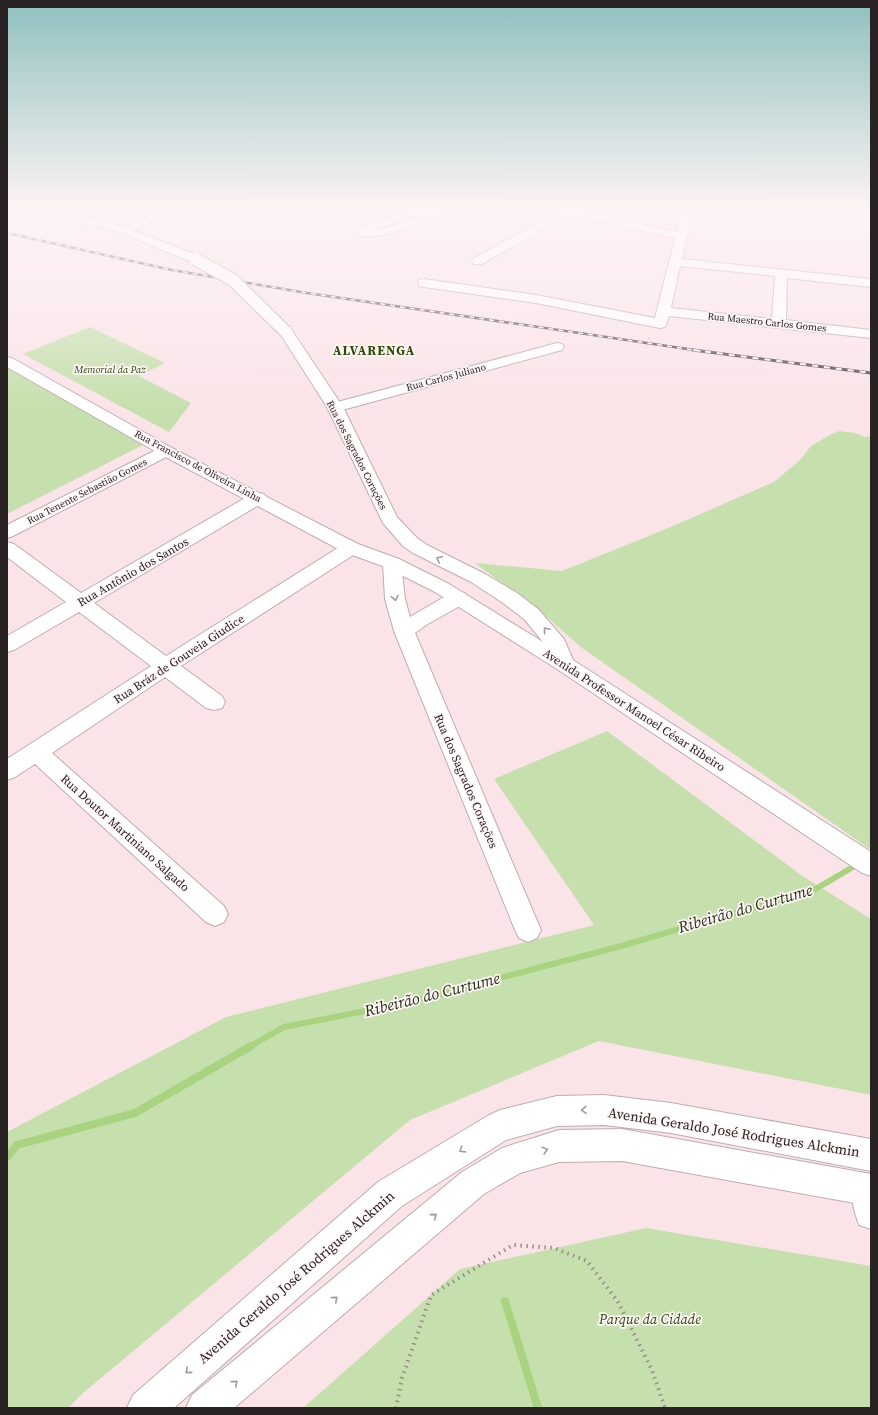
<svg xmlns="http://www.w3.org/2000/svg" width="878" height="1415" font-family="'Source Serif 4',serif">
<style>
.green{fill:#c5e0ad}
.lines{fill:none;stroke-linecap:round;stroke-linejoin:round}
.stream-far1{stroke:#a9d37f;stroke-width:6}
.stream{stroke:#a9d37f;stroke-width:8}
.minor-casing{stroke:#c0abb0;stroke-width:2}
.major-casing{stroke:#c0abb0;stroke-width:2}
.path-far1{stroke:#9b8b8e;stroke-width:1.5;stroke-dasharray:0.5 1.5;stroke-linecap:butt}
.path{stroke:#9b8b8e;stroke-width:4;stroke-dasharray:1.5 4.5;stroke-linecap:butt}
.minor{fill:#fff;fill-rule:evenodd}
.major{fill:#fff;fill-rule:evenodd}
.rail-far1-casing{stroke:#5c5153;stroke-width:2.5}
.rail-casing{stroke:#5c5153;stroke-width:3}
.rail-far1{stroke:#fef5f7;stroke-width:1.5;stroke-dasharray:5;stroke-linecap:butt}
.rail{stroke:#fef5f7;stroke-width:2;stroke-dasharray:6;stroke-linecap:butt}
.major-bridge-casing{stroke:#c0abb0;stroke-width:14;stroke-linecap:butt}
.major-bridge{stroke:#fff;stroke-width:12}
.oneway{stroke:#9f9c9c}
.labels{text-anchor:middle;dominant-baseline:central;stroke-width:3.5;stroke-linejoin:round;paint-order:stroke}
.far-street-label{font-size:10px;fill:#292223;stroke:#fef5f7}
.far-park-label{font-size:10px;font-style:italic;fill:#2f490c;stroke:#fef5f7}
.street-label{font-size:12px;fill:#292223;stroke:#fef5f7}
.far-district-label{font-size:13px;font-weight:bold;letter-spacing:1px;fill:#2f4c04;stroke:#fef5f7}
.near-street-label{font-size:14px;fill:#292223;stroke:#fef5f7}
.near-park-label{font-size:14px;font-style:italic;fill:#2f490c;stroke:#fef5f7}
.near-water-label{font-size:16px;font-style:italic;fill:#22320f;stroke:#fef5f7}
</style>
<rect width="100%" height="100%" fill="#fae4e8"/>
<path class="green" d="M90 327 165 363 139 376 191 403 169 432 23 354Z
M7 367 143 445 7 514Z
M839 431 855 433 865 437 871 436V850L582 648 542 613 475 563 562 571 666 529 774 482 800 460 811 446 828 436Z
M607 731 801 875 871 919V1095L599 1041 410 1120 83 1393 68 1408H7V1132L226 1017 594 925 494 779Z
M646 1228 871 1266V1408H303L460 1269Z"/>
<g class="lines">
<path class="stream-far1" d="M249 1047 284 1027 406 1003 621 946 814 890 858 864"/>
<path class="stream" d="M7 1157 17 1145 135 1113 251 1046
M505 1301 538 1408"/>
<g class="minor-casing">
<path id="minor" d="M161 209H176L130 233H122L120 231 122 229Z
M418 209H449C440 219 366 246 357 233L362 227 409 211ZM414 216H417L389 227 374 230Z
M550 209H573L677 232 682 209H694L682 259 871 279V287L787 278 786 320 871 330V338L669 316 665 327 660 328 536 303 424 287 419 286 418 283 419 280 424 279 536 295 655 318 675 238 568 215 482 264H474L472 261 474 258 556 213ZM680 266 775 276 772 319 671 308Z
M557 343 562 344 564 347 562 350 335 412 330 410 327 407 330 404Z
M166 446 172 448 174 451 172 454 13 536 7 538V525L160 448Z
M258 493 264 494 267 498 264 502 94 603 166 656 344 544 351 542 358 544 360 548 358 552 181 666 222 696 225 702 222 708 214 710 206 708 165 677 52 753 224 906 228 914 224 922 215 926 206 922 35 764 15 777 7 780V759L151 666 79 612 14 650 7 652V636L66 602 7 557V542L14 544 81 593 252 494Z
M392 557 399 559 401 563 405 599 410 617 451 593 458 592 465 593 468 598 465 603 426 625 415 633 541 930 537 938 528 942 519 938 515 930 394 631 385 599 383 563 385 559Z
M866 1174 871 1176V1229L859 1225 855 1213 850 1190 855 1179Z"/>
</g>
<g class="major-casing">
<path id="major" d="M34 209H54L130 229 199 256 201 259 199 262H191L122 233 35 211Z
M286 328 291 329 343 407 397 517 417 538 427 545 485 574 517 593 538 609 564 639 573 660 871 852V876L862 873 557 669 435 592 385 567 344 552 160 454 7 367V357L12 358 172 448 358 544 399 559 449 584 543 642 524 619 503 603 471 582 413 553 403 546 383 523 327 407 279 332 281 329Z
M604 1095 671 1103 871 1139V1171L671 1133 604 1125 557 1126 506 1140 402 1206 174 1408H127L133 1395 378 1182 489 1115 500 1110 557 1096Z
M622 1129 871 1174V1206L622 1161 559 1162 520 1173 484 1194 234 1408H186L192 1395 462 1172 502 1148 559 1130Z"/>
</g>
<path class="path-far1" d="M646 348 649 338"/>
<path class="path" d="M396 1408 402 1378 431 1295 513 1245 554 1248 587 1261 618 1302 652 1370 665 1408"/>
<use href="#minor" class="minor"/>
<use href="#major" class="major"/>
<g class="rail-far1-casing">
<path id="rail-far1" d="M7 233 172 270 307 293 701 351"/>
</g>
<g class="rail-casing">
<path id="rail" d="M693 350 871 373"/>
</g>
<use href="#rail-far1" class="rail-far1"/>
<use href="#rail" class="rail"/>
<g class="major-bridge-casing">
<path id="major-bridge" d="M195 259 233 280 286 332"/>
</g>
<use href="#major-bridge" class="major-bridge"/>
</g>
<defs><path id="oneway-chevron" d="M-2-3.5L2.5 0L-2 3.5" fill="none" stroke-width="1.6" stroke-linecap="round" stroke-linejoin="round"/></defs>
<g class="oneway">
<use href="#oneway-chevron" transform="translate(439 559) rotate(-154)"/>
<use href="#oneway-chevron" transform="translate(395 598) rotate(79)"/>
<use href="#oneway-chevron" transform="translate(546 630) rotate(-130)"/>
<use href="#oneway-chevron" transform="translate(584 1110) rotate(178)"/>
<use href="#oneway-chevron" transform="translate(462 1150) rotate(148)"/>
<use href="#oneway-chevron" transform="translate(545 1150) rotate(-16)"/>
<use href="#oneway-chevron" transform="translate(434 1216) rotate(-40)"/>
<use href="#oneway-chevron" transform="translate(335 1299) rotate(-40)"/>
<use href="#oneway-chevron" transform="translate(188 1371) rotate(139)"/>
<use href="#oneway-chevron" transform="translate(235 1383) rotate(-40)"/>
</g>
<linearGradient id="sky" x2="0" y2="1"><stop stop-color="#8fc0be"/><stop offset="0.51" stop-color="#fdf3f5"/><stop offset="1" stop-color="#fdf3f5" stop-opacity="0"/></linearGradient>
<rect width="878" height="408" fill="url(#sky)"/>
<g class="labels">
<g class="far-street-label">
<text transform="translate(767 322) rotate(6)">Rua Maestro Carlos Gomes</text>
<text transform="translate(446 377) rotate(-15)">Rua Carlos Juliano</text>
<text transform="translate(357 455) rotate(63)">Rua dos Sagrados Corações</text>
<text transform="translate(198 466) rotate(28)">Rua Francisco de Oliveira Linha</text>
<text transform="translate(87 491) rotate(-27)">Rua Tenente Sebastião Gomes</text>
</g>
<g class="far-park-label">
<text x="110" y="369">Memorial da Paz</text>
</g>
<g class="street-label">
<text transform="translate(133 572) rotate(-30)">Rua Antônio dos Santos</text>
<text transform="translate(179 659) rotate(-33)">Rua Bráz de Gouveia Giudice</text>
<text transform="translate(634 710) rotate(33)">Avenida Professor Manoel César Ribeiro</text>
<text transform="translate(466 781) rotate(67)">Rua dos Sagrados Corações</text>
<text transform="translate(125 833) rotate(42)">Rua Doutor Martiniano Salgado</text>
</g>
<g class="far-district-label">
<text x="374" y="350">ALVARENGA</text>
</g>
<g class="near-street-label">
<text transform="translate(734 1132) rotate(9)">Avenida Geraldo José Rodrigues Alckmin</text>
<text transform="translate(296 1277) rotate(-41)">Avenida Geraldo José Rodrigues Alckmin</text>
</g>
<g class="near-park-label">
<text x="650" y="1319">Parque da Cidade</text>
</g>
<g class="near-water-label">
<text transform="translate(745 908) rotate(-16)">Ribeirão do Curtume</text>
<text transform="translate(432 994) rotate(-14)">Ribeirão do Curtume</text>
</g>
</g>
<rect width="878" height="1415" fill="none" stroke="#292223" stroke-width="16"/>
</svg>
